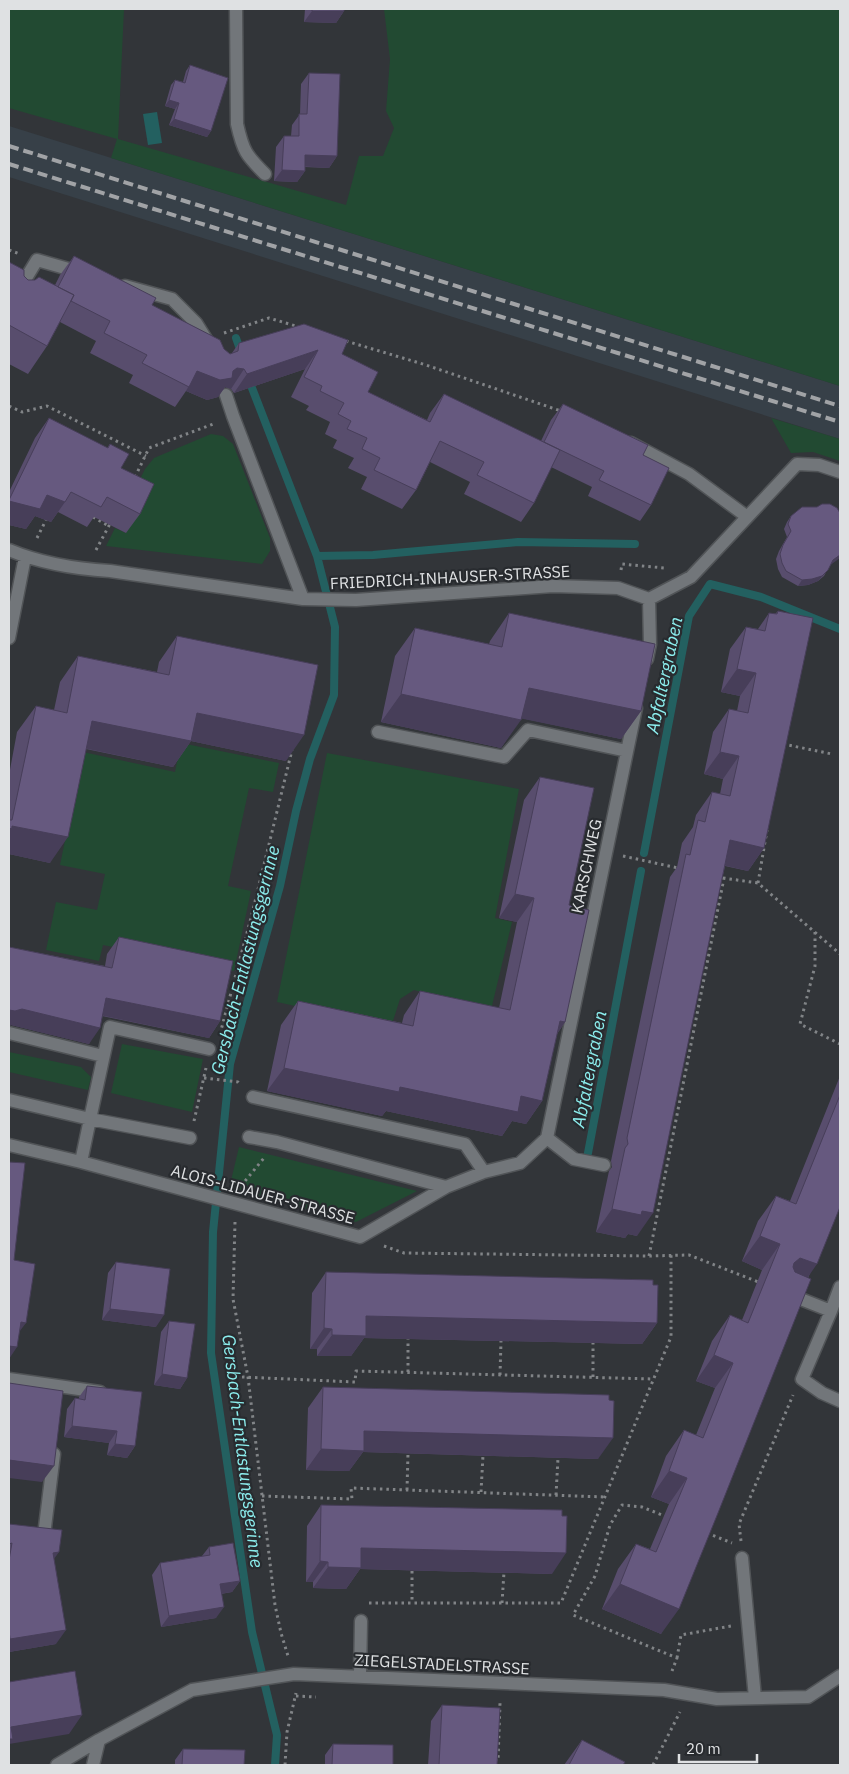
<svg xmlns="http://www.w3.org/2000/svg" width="849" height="1774" font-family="'IBM Plex Sans',sans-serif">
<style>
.built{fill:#374048}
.green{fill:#224a32}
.water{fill:#236060}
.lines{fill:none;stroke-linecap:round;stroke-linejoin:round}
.stream{stroke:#236060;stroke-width:8}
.minor-casing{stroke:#515457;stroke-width:15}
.path{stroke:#818487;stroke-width:3;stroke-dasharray:2.5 4;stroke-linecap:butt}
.minor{stroke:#72767a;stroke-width:12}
.rail{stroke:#a1a3a6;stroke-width:4;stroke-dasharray:10 5;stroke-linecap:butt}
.wall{fill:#584d6d}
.shaded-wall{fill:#473e59}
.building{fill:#66597f;stroke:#473e59}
.labels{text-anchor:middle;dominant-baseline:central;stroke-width:4.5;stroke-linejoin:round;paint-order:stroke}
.street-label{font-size:16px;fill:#dfe1e3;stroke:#282b2f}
.water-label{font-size:18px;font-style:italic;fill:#8ceeee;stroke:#282b2f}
</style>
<rect width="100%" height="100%" fill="#323539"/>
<path class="built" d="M9 126 840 386V439L9 177Z"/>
<path class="green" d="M9 9H124L118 139 346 205 359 156H383L394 128 386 111 390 59 384 9H840V386L111 158 117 139 9 108Z
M771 418 840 439V461L813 452 791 453Z
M211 434 223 436 233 444 270 538V551L262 564 106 546 115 528 126 533 130 499 145 469 154 458Z
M181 743 279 763 273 792 249 788 228 886 251 891 234 971 103 945 99 961 46 950 56 902 97 910 105 874 60 865 83 752 175 772Z
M327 753 519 789 495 918 512 922 491 1010 414 990 400 999 391 1027 277 1002Z
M122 1044 203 1059 192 1112 111 1093Z
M9 1052 81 1067 91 1077 88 1090 9 1072Z
M239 1147 417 1191 356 1222 229 1189Z"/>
<path class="water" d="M157 112 162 143 148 145 143 114Z"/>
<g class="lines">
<path class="stream" d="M236 338 241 352
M252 388 317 556 335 627 334 695 310 759 296 811 280 886 230 1064 213 1232 211 1353 252 1632 277 1735 275 1765
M317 556 373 555 518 542 635 544
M644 853 689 616 710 584 761 597 840 629
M588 1153 641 871"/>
<g class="minor-casing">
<path id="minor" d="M236 9 237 124C243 151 246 155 265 174
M125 286 172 299 196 323 209 344
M17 293 37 260 79 272
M226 395 233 416 303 599
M631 443 689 474 746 516
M9 550C40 563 76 569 110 571L303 599 356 600 553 586 618 588 649 599 691 577 797 464 819 465 840 472
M9 638 25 557
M647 659 650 644 649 599
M378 732 504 757 528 730 627 751
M9 1033 103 1056
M253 1097 465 1144 484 1172
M9 1100 90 1119 81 1162
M249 1137 277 1142 446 1187
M190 1138 90 1119 110 1027 209 1049
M547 1138 636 708
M547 1138 574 1159 604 1165
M9 1145 81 1162 360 1237 446 1187 484 1172 520 1163 547 1138
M788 1294 831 1311 802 1379 822 1393 840 1401
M831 1311 840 1287
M9 1379 100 1392
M45 1527 54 1454
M742 1558 755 1698
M360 1676 361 1621
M57 1765 99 1740 192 1690 294 1674 664 1690 717 1699 808 1697 840 1676
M93 1765 99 1740"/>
</g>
<path class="path" d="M9 250 20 254
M224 333 269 318 299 327
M346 341 426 365 561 411
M9 406 22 412 47 406 146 456
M135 477 149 448 216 423
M93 517 109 526
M37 538 46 520
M96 550 111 522
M621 570 622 564 664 568
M783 744 832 754
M623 856 678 868
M723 878 758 883 840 954
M758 883 767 830
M815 932V966L800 1024 840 1044
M220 1034 252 914 292 750
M204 1078 238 1082 240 1084
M194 1121 206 1068
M243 1187 245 1181 264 1158
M235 1222 233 1299 248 1377 275 1605 281 1633 288 1656
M384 1246 404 1253 649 1256 689 1255 761 1283
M649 1256 724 878
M408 1372V1339
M500 1375 501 1341
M242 1377 355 1382 356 1371 653 1379
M593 1377V1343
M407 1490 408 1453
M481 1492 483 1455
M556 1495 558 1458
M262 1496 352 1499 351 1488 605 1497
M667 1517 642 1507 622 1505 610 1525 595 1576 573 1615 677 1658 672 1671
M707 1533 732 1543
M741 1541 739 1524 793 1395
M412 1571V1603
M369 1603H561L671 1337V1255
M502 1603 504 1572
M677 1658 681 1635 731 1626
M296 1696 316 1697
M495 1760 498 1761 500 1703
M285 1765 287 1732 296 1693
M653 1765 680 1712"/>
<use href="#minor" class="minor"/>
<path class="rail" d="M9 146 840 406
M9 164 840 422"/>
</g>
<path class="wall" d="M305 9H344V11L336 23 304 22Z
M190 65 211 131 207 137 169 125 175 109 165 106 171 85 175 80 183 82 186 71Z
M309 73 337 156 329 168 305 167V171L297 182 274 181 276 147 284 136H291L292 125 300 114 301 84Z
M74 256 152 305 224 349 230 354 232 353 239 343 342 354 368 392 427 420 430 413 444 394 541 441 551 420 563 404 643 455 651 505 640 521 588 496 592 487 551 467 534 503 521 522 464 494 470 482 430 462 416 490 402 509 361 489 367 477 348 468 354 458 333 448 337 440 325 434 330 422 306 410 309 406 291 397 305 369 234 393 231 389 225 387 218 397 207 400 186 391 175 407 129 383 133 375 90 353 96 341 60 322 47 346 28 374 9 364V262L28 280 55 285 60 275Z
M49 418 107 448 110 444 121 468 140 514 126 533 94 517 87 527 58 512 51 522 35 516 26 529 9 525V492L35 438Z
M791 516 830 565 824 576 818 581 808 585 798 586 782 577 778 569 776 559 779 551 787 537 784 529 787 522Z
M778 611 764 848 748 871 725 866 637 1236 628 1234 625 1238 596 1232 609 1171 612 1167 611 1161 670 877 677 867 682 843 693 827 696 815 712 792 720 794 723 779 704 774 713 732 729 709 737 711 740 696 721 692 730 649 746 627 758 629 769 613 775 614Z
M509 613 641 711 621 739 521 718 501 748 381 722 395 656 415 628 489 644 490 641Z
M177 636 286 761 191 741 173 767 86 749 50 863 9 854V775L17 732 36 706 54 710 60 682 78 656 157 672 159 662Z
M540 777 569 905 565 1022 557 1034 542 1101 526 1124 512 1121 502 1136 386 1111 382 1116 267 1091 281 1025 298 1001 402 1023 404 1015 420 991 499 1008 517 922 499 918 524 800Z
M119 937 220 1021 209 1038 102 1016 89 1044 11 1025 9 1026V947L105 966 107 954Z
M840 1076V1207L808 1278 661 1634 602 1609 618 1569 636 1544 650 1549 669 1504 651 1497 666 1456 684 1430 696 1435 715 1388 696 1381 712 1341 730 1315 742 1320 762 1270 742 1261 758 1221 776 1196 790 1201Z
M116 1262 156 1327 102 1320 108 1273Z
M326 1272 657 1323 642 1344 364 1338 351 1356H317V1349H310L312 1293Z
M169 1321 187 1378 180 1389 154 1385 161 1332Z
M87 1386 135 1446 127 1458 107 1455 109 1443 64 1437 67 1409 75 1398 79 1399V1397Z
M323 1387 609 1400 598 1459 363 1452 349 1471 306 1470 308 1408Z
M321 1505 552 1574 360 1569 346 1589 313 1588V1582H306L307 1526Z
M9 1524 54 1559 56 1644 9 1652Z
M209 1547 240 1581 232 1592 221 1594 216 1618 161 1627 152 1575 160 1563 202 1556Z
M442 1705 497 1765H428L431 1721Z
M582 1740 623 1765H564Z
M333 1744 393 1765H325V1755Z
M183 1749 244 1765H175V1760Z"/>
<path class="shaded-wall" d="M159 9H197L196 10Z
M312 11H344L336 23 304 22Z
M169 100 179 103 175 109 165 106Z
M174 119 211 131 207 137 169 125Z
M305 155 337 156 329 168 297 166Z
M282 170 305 171 297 182 274 181Z
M318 350 305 369 234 393 247 374Z
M237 368 244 369 231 389 225 387 218 397 207 400 186 391 197 371H233Z
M47 495 65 502 51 522 35 516 26 529 9 525V501Z
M840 555V558L829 566 833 560Z
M828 570 818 581 808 585 798 586 802 580Z
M737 669 756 673 740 696 721 692Z
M529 688 641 711 621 739 509 716Z
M401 694 521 720 501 748 381 722Z
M197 713 304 735 286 761 191 741 173 767 74 746 92 721Z
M720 752 739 756 723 779 704 774Z
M12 826 68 837 50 863 9 854V829Z
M730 840 764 848 748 871 714 863Z
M515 894 534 898 517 922 499 918Z
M106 998 220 1021 209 1038 95 1014Z
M22 1009 100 1028 89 1044 11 1025 9 1026V1010Z
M560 1021 565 1022 549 1046Z
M284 1068 400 1087 521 1096 542 1101 526 1124 512 1121 502 1136 386 1111 382 1116 267 1091Z
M612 1209 642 1211 653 1213 637 1236 628 1234 625 1238 596 1232Z
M760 1236 780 1244 762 1270 742 1261Z
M800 1258 817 1264 799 1290 782 1284 794 1263Z
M110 1309 164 1315 156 1327 102 1320Z
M366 1316 657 1323 642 1344 364 1338 351 1356H317L332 1335Z
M21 1322 26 1323 16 1336Z
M324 1328 332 1329 317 1349H310Z
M9 1346 17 1347 9 1359Z
M714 1355 733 1363 715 1388 696 1381Z
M162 1374 187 1378 180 1389 154 1385Z
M72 1426 117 1431 109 1443 64 1437Z
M364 1431 613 1438 598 1459 363 1452 349 1471 306 1470 321 1449Z
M115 1444 135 1446 127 1458 107 1455Z
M9 1460 54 1466 42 1482 9 1478Z
M669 1471 687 1478 669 1504 651 1497Z
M361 1548 566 1553 552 1574 360 1569 346 1589 313 1588 328 1567Z
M59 1552 49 1566 53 1553Z
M320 1561 328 1562 313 1582H306Z
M240 1581 232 1592 212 1595 220 1584Z
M620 1584 679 1609 661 1634 602 1609Z
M224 1607 216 1618 161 1627 169 1616Z
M66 1630 56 1644 9 1652V1641L10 1639Z
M82 1715 69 1734 9 1744V1730L11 1727Z"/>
<path class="building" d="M312 9H344V11H312Z
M190 65 228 78 211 131 174 119 179 103 169 100 175 80 185 83Z
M309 73 340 74 337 156 305 155V171L282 170 284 136H299V114H307Z
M74 256 156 298 152 305 220 340 224 349 230 354 238 351 239 343 304 324 348 340 342 354 378 372 368 392 430 422 444 394 560 450 534 503 477 475 484 462 440 441 416 490 374 470 380 458 362 449 367 438 347 429 351 421 338 414 344 403 320 391 322 386 304 377 318 350 247 374 244 369 237 368 233 371 232 378 220 380 197 371 189 387 142 363 147 355 104 333 110 321 71 301 74 295 58 287Z
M9 262 24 270V276L28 280H35L39 277 74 295 47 346 9 325Z
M563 404 648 445 643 455 669 468 651 505 599 480 604 471 544 442Z
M49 418 108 448 110 444 129 454 121 468 154 484 140 514 107 497 101 507 71 492 65 502 47 495 40 509 9 501V500Z
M822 504H830L837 508 840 513V555L833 560 828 570 822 576 812 579 802 580 786 571 782 563 780 554 783 545 791 531 788 524 791 516 802 507H817Z
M778 611 813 618 764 848 730 840 653 1213 642 1211 641 1215 612 1209 625 1148 628 1144 627 1138 686 854 690 855 698 820 705 822 712 792 730 796 739 756 720 752 729 709 748 713 756 673 737 669 746 627 765 631 769 613 777 614Z
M509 613 655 644 641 711 529 688 521 720 401 694 415 628 502 647Z
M177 636 318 665 304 735 197 713 191 741 92 721 68 837 12 826V828L9 829V820H12L36 706 67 713 78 656 169 675Z
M540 777 594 788 569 905 589 910 565 1022 560 1021 542 1101 521 1096 518 1112 400 1087 399 1092 284 1068 298 1001 413 1026 420 991 510 1010 534 898 515 894Z
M119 937 233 961 220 1021 106 998 100 1028 22 1009 15 1011 9 1010V947L112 968Z
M840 1095V1207L817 1264 800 1258 794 1263 793 1267 795 1272 811 1279 718 1513 679 1609 620 1584 636 1544 656 1552 687 1478 669 1471 684 1430 703 1438 733 1363 714 1355 730 1315 748 1323 780 1244 760 1236 776 1196 796 1204Z
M9 1162 25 1163 14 1260 35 1264 26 1323 21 1322 17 1347 9 1346Z
M116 1262 170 1269 164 1315 110 1309Z
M326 1272 653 1280V1285H658L657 1323 366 1316V1336L332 1335V1329L324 1328Z
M169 1321 195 1324 187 1378 162 1374Z
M9 1383 63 1391 54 1466 9 1460Z
M87 1386 142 1392 135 1446 115 1444 117 1431 72 1426 75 1398 85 1400Z
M323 1387 609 1395V1400L614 1401 613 1438 364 1431V1451L321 1449Z
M321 1505 562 1510V1516H567L566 1553 361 1548V1568L328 1567V1562L320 1561Z
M9 1524 62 1530 59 1552 53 1553 66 1630 10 1639 9 1630V1560L12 1543 9 1544Z
M233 1543 240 1581 220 1584 224 1607 169 1616 160 1563 210 1555 209 1547Z
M75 1671 82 1715 11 1727 13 1739H9V1682Z
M442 1705 500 1708 497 1765H439Z
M582 1740 625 1762 623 1765H569Z
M333 1744 393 1745V1765H332Z
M183 1749 245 1750 244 1765H182Z"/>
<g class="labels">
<g class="street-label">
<text transform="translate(450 577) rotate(-3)">FRIEDRICH-INHAUSER-STRASSE</text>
<text transform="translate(586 866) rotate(-78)">KARSCHWEG</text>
<text transform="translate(263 1194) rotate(15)">ALOIS-LIDAUER-STRASSE</text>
<text transform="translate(442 1664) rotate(3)">ZIEGELSTADELSTRASSE</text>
</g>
<g class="water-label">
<text transform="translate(664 675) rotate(-78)">Abfaltergraben</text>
<text transform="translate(245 960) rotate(-76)">Gersbach-Entlastungsgerinne</text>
<text transform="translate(589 1069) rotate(-79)">Abfaltergraben</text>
<text transform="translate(243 1451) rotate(83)">Gersbach-Entlastungsgerinne</text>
</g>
</g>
<rect width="849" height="1774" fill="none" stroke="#dfe1e3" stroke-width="20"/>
<path d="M679 1754v8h78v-8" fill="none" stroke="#dfe1e3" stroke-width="2.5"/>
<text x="686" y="1754" font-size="15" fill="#dfe1e3" stroke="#282b2f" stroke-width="4" paint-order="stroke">20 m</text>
</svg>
